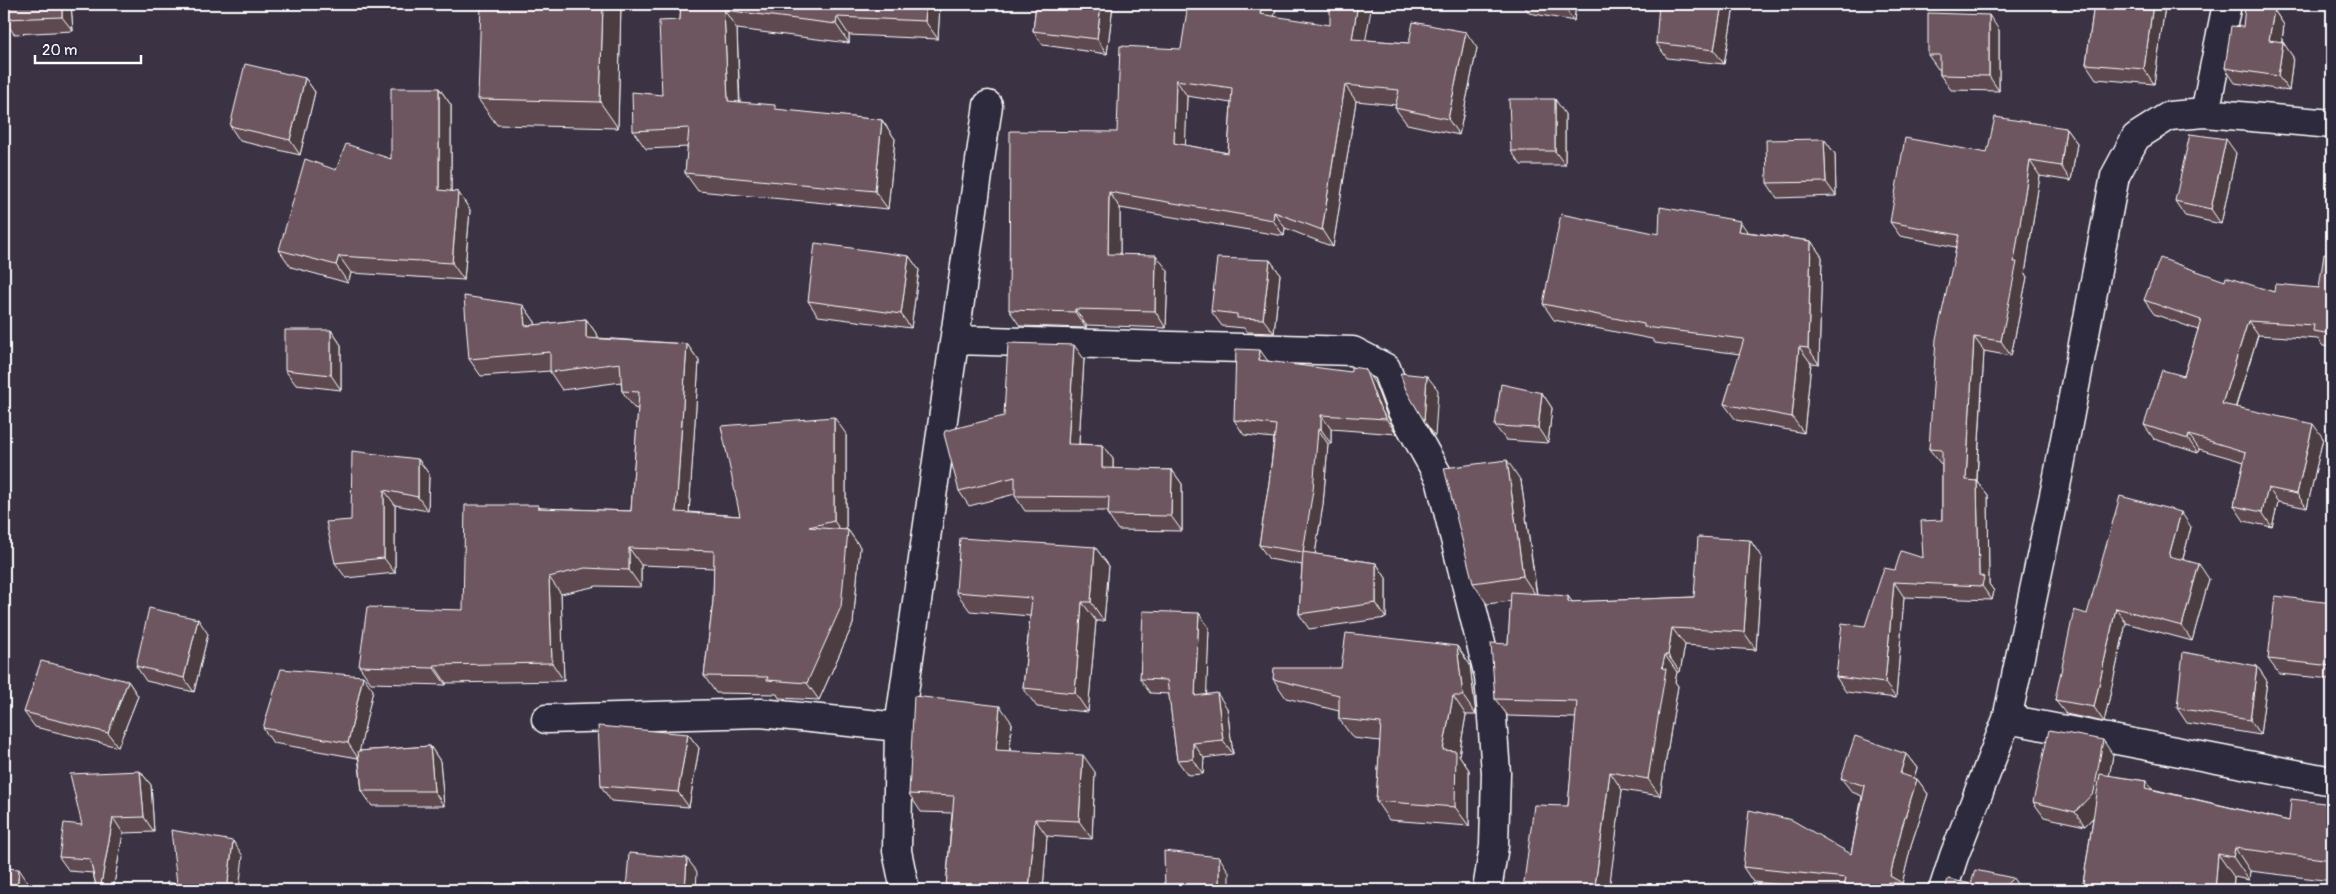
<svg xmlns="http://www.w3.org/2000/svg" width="2336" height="894" font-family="Pangolin,sans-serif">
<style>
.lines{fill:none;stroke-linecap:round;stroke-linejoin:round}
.minor-casing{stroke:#fff;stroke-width:31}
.minor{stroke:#2f2a3d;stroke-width:28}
.wall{fill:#5e4a51;stroke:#fff;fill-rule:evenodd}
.shaded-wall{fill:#4c3c42;stroke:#fff}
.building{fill:#6d565e;stroke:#fff;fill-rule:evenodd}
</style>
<rect width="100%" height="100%" fill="#3b3344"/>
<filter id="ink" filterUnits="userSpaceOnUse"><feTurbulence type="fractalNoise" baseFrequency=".02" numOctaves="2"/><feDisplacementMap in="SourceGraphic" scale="10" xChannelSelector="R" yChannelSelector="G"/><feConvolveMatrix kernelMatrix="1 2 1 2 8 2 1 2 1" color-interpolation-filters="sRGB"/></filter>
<g filter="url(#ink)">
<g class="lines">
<g class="minor-casing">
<path id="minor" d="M2205 113 2227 4
M955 340 1353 351 1386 368 1402 411 1440 479 1489 676 1496 773 1494 846 1487 890
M546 719 761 713 899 727
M2007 719 2332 781
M905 890 897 851 899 727 988 105
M1943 890 1954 856 2007 719 2058 476 2115 176 2136 137 2169 116 2205 113 2332 124"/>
</g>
<use href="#minor" class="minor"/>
</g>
<path class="wall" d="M71 4 73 31 14 34 4 19Z
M621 4 618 128 497 125 478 99Z
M681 4H940L938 39 849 35V43L737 29 740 102 778 110 882 120 895 139 888 209 698 191 685 173 688 147 646 149 633 131 662 95 680 20Z
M1036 4H1112L1113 5 1107 54 1043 45 1033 31Z
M1523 4H1576L1574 21 1529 13Z
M2094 4H2164L2165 6 2154 84 2096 79 2086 64Z
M1734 7 1724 64 1667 58 1656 43Z
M2274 10 2284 25 2282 42 2293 57 2289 91 2235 83 2225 68 2243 27Z
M1274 17 1366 40 1477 48 1459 135 1407 124 1395 108 1396 105 1356 101 1333 247 1285 228 1284 236 1120 208V254L1168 271 1166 328 1086 325V328L1020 326 1009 310 1117 132 1181 49ZM1187 96 1231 103 1228 153 1185 145Z
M1999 30V91L1951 90 1940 75V69H1938L1928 55Z
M305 78 315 92 300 155 240 141 230 126Z
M439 88 451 105V192H458L470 210 464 280 351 273 348 283 291 267 279 250 336 170 391 159Z
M1565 114V165H1521L1511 151Z
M2066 128 2077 143 2071 181 2040 176 2025 274 2027 277 2011 356 1984 351 1977 481 1988 495 1989 584 1994 591 1992 600 1904 597 1896 698 1846 692 1836 677 1865 626 1895 570 1923 558 1942 520V464L1940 463 1929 449 1956 247 1900 236 1890 222 1987 153Z
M1824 139 1835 154 1836 196 1777 198 1767 183Z
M2236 153 2221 224 2185 216 2175 201Z
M1748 232 1811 241 1822 257 1819 364 1811 363 1804 433 1736 420 1724 404 1740 354 1655 343 1652 339 1554 320 1543 304Z
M2332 255V347L2323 346 2318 339 2258 335 2236 407 2323 438 2307 508 2278 502 2272 527 2244 521 2234 506 2244 462 2199 449 2198 453 2154 439 2144 425 2184 376 2198 330 2154 314 2144 300 2225 281 2274 292 2319 288Z
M909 256 919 270 911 328 818 316 808 301Z
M1270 260 1280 274 1274 333 1247 332 1244 328 1222 326 1211 311Z
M523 305 535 322V325L586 319 598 336V338L687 344 699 361 689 512 740 516 846 434V530H848L860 547 853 624 819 700 779 698 777 694 716 693 704 676 713 601 714 568 641 565V587L597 586 561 594 564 681 446 683V685L371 683 359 666 463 610 538 505 540 508 631 511 638 409 634 408 622 391 621 382 562 390 550 372V371L481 376 469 359Z
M331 330 341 345V390L296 385 285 370Z
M1084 359 1079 444 1102 445 1113 459V469L1172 470 1182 484V531L1118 530 1108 515V511H1025L1015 496V494L969 506 959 491 1004 416Z
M1268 361 1375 384 1387 416 1397 434 1331 429V444H1328L1323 505 1315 554 1376 563 1386 578V618L1309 629 1299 614 1302 565 1269 559 1259 545 1269 483 1274 438 1244 435 1234 420Z
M1542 393 1552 408 1548 443 1506 440 1495 426Z
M418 459 429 474 428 511 395 505V573L346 578 335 563 351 520Z
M1521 481 1537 594 1572 602 1694 597 1750 540 1762 558 1756 650 1685 645 1680 672H1677L1675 682 1678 686 1660 796 1622 790 1609 887 1625 889 1626 890H1523L1568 806 1576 718 1508 716 1495 699 1508 644 1511 601 1487 604 1473 583Z
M2191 527 2183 559 2209 579 2192 641 2126 623 2104 722 2066 714 2055 700 2087 614Z
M1095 547 1109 566 1104 621H1096L1088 712 1037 707 1023 688 1030 616 970 611 956 592Z
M2332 603V679L2279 674 2268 659Z
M1199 613 1209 628 1206 695 1227 708 1233 754 1204 758 1203 774 1188 775 1177 760 1169 694 1150 693 1140 679Z
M208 634 194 692 146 681 136 666Z
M1470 665 1476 715H1466L1459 755 1469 770V826L1389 820 1376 801 1380 741 1353 738 1339 719V711L1286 698 1273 679 1341 668Z
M2257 666 2267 681 2260 735 2187 723 2177 708Z
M128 681 138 696 118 747 35 727 24 712Z
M373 690 359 751 430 746 440 761 444 806H372L362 791 358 756V758L273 743 263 728Z
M1012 723 1010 751 1095 772 1092 839 1047 836 1043 890H948L946 887 952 813 921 812 909 794Z
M688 734 699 748 689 807 611 801 601 786Z
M1906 754 1917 768 1914 778 1917 779 1928 794 1912 842 1902 883 1908 890H1834L1753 882 1743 867 1851 854 1862 796 1852 792 1841 778Z
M2113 755 2109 776 2146 781 2152 789 2289 821 2332 804V881L2250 871 2249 880 2234 877 2233 890H2082L2093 818 2085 826 2044 817 2033 802Z
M140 771 151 785 154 832 123 833 113 890H97L93 873 69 871 59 857 82 825Z"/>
<path class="shaded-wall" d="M62 4H71L73 31 62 17Z
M603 4H621L618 128 600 102Z
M926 4H940L938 39 925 21Z
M1101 4H1112L1113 5 1107 54 1097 39Z
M1262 4H1277L1271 30 1260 14Z
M1358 4H1372L1363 55 1352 39Z
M1564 4H1576L1574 21 1563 6Z
M1722 4H1731L1734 7 1724 64 1714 50Z
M2153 4H2164L2165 6 2154 84 2144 69Z
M724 10 737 29 740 119 728 101Z
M2274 10 2284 25 2280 55 2269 40Z
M1989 15 1999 30V91L1989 76Z
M837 17 849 35V43L836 24Z
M1466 32 1477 48 1459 135 1448 119Z
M2283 42 2293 57 2289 91 2278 76Z
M305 78 315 92 300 155 290 140Z
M1176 80 1187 96 1185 159 1174 143Z
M1345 85 1356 101 1333 247 1322 230Z
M439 88 451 105V208L439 190Z
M1555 99 1565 114V165L1555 151Z
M882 120 895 139 888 209 875 191Z
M2066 128 2077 143 2071 181 2061 166Z
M1824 139 1835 154 1836 196 1826 182Z
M2226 139 2236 153 2221 224 2211 209Z
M2030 161 2040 176 2025 274 2027 277 2011 356 2001 341Z
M458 192 470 210 464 280 452 263Z
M1109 192 1120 208V270L1108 254Z
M1274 212 1285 228 1284 236 1273 220Z
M1740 221 1751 237 1738 231Z
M1811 241 1822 257 1819 364 1808 348Z
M1156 255 1168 271 1166 328 1155 311Z
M339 256 351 273 348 283 336 265Z
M909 256 919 270 911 328 901 314Z
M1270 260 1280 274 1274 333 1263 319Z
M523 305 535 322 537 344 525 326Z
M1075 309 1086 325V328L1075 312Z
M586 319 598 336V355L586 338Z
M2248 321 2258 335 2232 418 2222 404Z
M331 330 341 345V390L331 375Z
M1974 337 1984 351 1976 494 1966 480Z
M687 344 699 361 688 529 676 512Z
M1074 345 1084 359 1078 459 1068 444Z
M1799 347 1811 363 1804 433 1792 417Z
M1260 350 1270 364 1259 360Z
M1365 369 1375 384 1387 416 1397 434 1386 419 1377 402Z
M1427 376 1438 390 1435 436 1424 421Z
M1542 393 1552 408 1548 443 1538 428Z
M1321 415 1331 429V444L1321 429Z
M834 417 846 434V538L834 521Z
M2313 424 2323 438 2307 508 2297 494Z
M1318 429 1328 444 1323 505 1313 566 1303 552Z
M2189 435 2199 449 2198 453 2188 439Z
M1102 445 1113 459V483L1102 468Z
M418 459 429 474 428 511 418 497Z
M1507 460 1521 481 1537 597 1523 576Z
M1172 470 1182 484V531L1171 516Z
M1977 481 1988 495 1989 584 1994 591 1992 600 1982 586 1979 575Z
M2268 488 2278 502 2272 527 2262 512Z
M384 490 395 505V573L384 558Z
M2181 512 2191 527 2180 570 2169 556Z
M848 530 860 547 853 624 819 700 807 683Z
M1750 540 1762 558 1756 650 1744 632Z
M1095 547 1109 566 1104 621 1091 602Z
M629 548 641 565V587L629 570Z
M1376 563 1386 578V618L1376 603Z
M2199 564 2209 579 2192 641 2182 626Z
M549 577 561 594 564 681 552 663Z
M1894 582 1904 597 1896 698 1885 683Z
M1568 596 1580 613 1568 602Z
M1082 602 1096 621 1088 712 1075 693Z
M2116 608 2126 623 2104 722 2094 707Z
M1199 613 1209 628 1206 711 1195 696Z
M198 619 208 634 194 692 184 678Z
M1672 628 1685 645 1680 672 1668 655Z
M1457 646 1470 665 1476 715 1463 696Z
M1665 655 1677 672 1675 682 1678 686 1660 796 1648 779 1662 668Z
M434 665 446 683V685L434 668Z
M2257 666 2267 681 2260 735 2250 720Z
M363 676 373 690 358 758 348 743Z
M128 681 138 696 118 747 108 733Z
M1217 693 1227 708 1233 754 1223 740Z
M1453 696 1466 715 1459 755 1469 770V826L1455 807 1443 750Z
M1000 706 1012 723 1008 768 996 750Z
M688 734 699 748 689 807 678 792Z
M2103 740 2113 755 2104 806 2085 826 2075 812Z
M1193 743 1204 758 1203 774 1193 759Z
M430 746 440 761 444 806 434 791Z
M1906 754 1917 768 1910 788 1900 774Z
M1083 755 1095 772 1092 839 1079 821Z
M140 771 151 785 154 832 144 817Z
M1610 772 1622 790 1609 890 1595 886Z
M1917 779 1928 794 1912 842 1902 884 1890 876 1902 827Z
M2146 781 2162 804 2145 788Z
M113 818 123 833 113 890H100Z
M1035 819 1047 836 1043 890H1029Z
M233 841 243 856 239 890H227Z
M2235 848 2250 871 2249 880 2233 857Z
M2218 854 2234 877 2233 890H2215Z
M1219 857 1229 872V890H1219Z
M687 858 697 872 696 890H685Z
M19 869 29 884V890H17Z
M2013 878 2021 890H2001Z
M1888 882 1894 890H1887Z
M529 883 534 890H529Z"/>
<path class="building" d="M4 4H62V17L4 19Z
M481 4H603L600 102 478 99Z
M681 4H926L925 21 837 17 836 24 724 10 728 101 775 105V109L882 120 875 191 685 173 689 128 633 131 632 92 662 95 659 21 680 20Z
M1036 4H1101L1097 39 1033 31Z
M1188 4H1262L1260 14 1330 25V4H1358L1352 39 1409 43 1413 22 1466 32 1448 119 1395 108 1399 90 1345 85 1322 230 1274 212 1273 220 1109 192 1108 254 1156 255 1155 311 1075 309V312L1009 310 1010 131 1117 132 1120 46 1181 49ZM1176 80 1232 88 1228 153 1174 143Z
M1550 4H1564L1563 6Z
M1659 4H1722L1714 50 1656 43Z
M2094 4H2153L2144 69 2086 64Z
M2245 6 2274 10 2269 40 2283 42 2278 76 2225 68 2231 26 2243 27Z
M1928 13 1989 15V76L1940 75V55H1928Z
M2332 34V68H2329Z
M245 64 305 78 290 140 230 126Z
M391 88H439V190L458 192 452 263 339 256 336 265 279 250 305 159 336 170 346 144 391 159Z
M1509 99H1555V151H1511Z
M1995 117 2066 128 2061 166 2030 161 2014 262H2017L2001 341 1974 337 1966 480 1977 481 1979 575 1984 577 1982 586 1894 582 1885 683 1836 677 1842 623 1865 626 1884 568 1895 570 1901 551 1923 558 1921 521 1942 520V450L1929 449 1936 339 1959 235 1890 222 1905 138 1987 153Z
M2190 134 2226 139 2211 209 2175 201Z
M1824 139 1826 182 1767 183 1766 140Z
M1660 207 1740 221 1738 231 1811 241 1808 348 1799 347 1792 417 1724 404 1744 339 1644 327V324L1543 304 1561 214 1659 234Z
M815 243 909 256 901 314 808 301Z
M2324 254 2332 255V334L2313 331 2314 325 2248 321 2222 404 2313 424 2297 494 2268 488 2262 512 2234 506 2246 452 2189 435 2188 439 2144 425 2162 370 2184 376 2201 320 2144 300 2160 258 2225 281 2226 277 2274 292 2275 284 2319 288Z
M1217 258 1270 260 1263 319 1237 318V314L1211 311Z
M464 296 523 305 525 326 586 319V338L687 344 676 512 740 516 721 426 834 417V521L809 527 848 530 841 607 807 683 767 680 768 677 704 676 713 601 714 551 629 548V570L585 568 549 577 552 663 434 665V668L359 666 367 607 463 610 465 505H538V508L631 511 639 392 622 391 620 363 550 372V352L469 359Z
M285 330H331V375L285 370Z
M1008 343 1074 345 1068 444 1102 445V468L1172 470 1171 516 1108 515 1109 497 1015 496V477L959 491 944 434 945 431 1004 416Z
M1236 349 1260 350 1259 360 1351 372V367L1365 369 1377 402 1386 419 1321 415V429H1318L1313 490 1303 552 1259 545 1269 483 1276 425 1234 420Z
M1400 373 1427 376 1424 421 1406 390Z
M1501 384 1542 393 1538 428 1495 426Z
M352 451 418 459V497L384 490V558L335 563 326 522 351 520Z
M1507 460 1523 576 1473 583 1444 468Z
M2120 496 2181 512 2169 556 2199 564 2182 626 2116 608 2094 707 2055 700 2074 610 2087 614Z
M1698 537 1750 540 1744 632 1672 628 1668 655H1665L1662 668 1666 669 1648 779 1610 772 1595 886 1625 889V890H1523L1534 805 1568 806 1577 701 1495 699 1491 643 1508 644 1511 592 1568 596V602L1694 597Z
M960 538 1095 547 1091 602H1082L1075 693 1023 688 1032 598 956 592Z
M1303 552 1376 563V603L1299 614Z
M2275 596 2332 603V666L2268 659Z
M149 608 198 619 184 678 136 666Z
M1143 611 1199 613 1195 696 1217 693 1223 740 1193 743V759L1177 760 1167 680 1140 679Z
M1346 633 1457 646 1463 696H1453L1443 750 1456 751 1455 807 1376 801 1381 723 1339 719V695L1273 679 1274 668H1341Z
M2183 652 2257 666 2250 720 2177 708Z
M41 661 128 681 108 733 24 712Z
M281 669 363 676 348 743 263 728Z
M914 696 1000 706 996 750 1083 755 1079 821 1035 819 1029 890H983L946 887 954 796 909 794Z
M598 726 688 734 678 792 601 786Z
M2049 730 2103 740 2094 792 2075 812 2033 802Z
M1855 736 1906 754 1900 774 1917 779 1902 827 1890 876 1904 884 1888 882 1887 890H1843L1846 878 1743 867 1749 810 1792 820 1851 854 1865 786 1841 778Z
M430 746 434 791H362L358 751Z
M140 771 144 817 113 818 100 890H97L90 859 59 857 64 823 82 825 70 774Z
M2100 774 2146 781 2145 788 2289 821 2291 799 2332 804V860L2235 848 2233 857 2218 854 2215 890H2082Z
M171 830 233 841 227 890H165L167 882 177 884Z
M1164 851 1219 857V890H1165Z
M629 853 687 858 685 890H626Z
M4 868 19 869 17 890H4Z
M1975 870 2013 878 2001 890H1945L1948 879 1971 884Z
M529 883V890H462V887Z"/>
</g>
<rect width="2336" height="894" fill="none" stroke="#2f2a3d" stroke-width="20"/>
<rect x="10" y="10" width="2316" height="874" fill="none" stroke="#fff" stroke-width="2" filter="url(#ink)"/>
<path d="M35 55v8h106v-8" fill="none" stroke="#ffffff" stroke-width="2.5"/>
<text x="42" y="55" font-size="15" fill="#ffffff" stroke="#2f2a3d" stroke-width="4" paint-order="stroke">20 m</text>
</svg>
